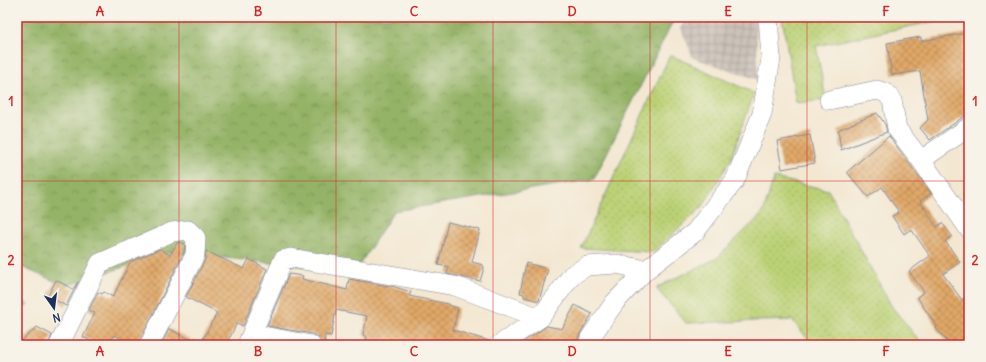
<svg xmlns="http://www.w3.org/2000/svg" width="986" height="362" font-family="Delius,sans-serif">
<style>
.industrial{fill:url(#industrial-grid)}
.grass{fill:url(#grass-dots);stroke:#6b806a}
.forest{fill:url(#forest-crowns);stroke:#587162}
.water{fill:url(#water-rules);stroke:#2c6e8a}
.building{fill:url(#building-cross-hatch)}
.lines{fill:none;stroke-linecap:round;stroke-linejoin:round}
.minor-casing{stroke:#878b98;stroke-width:20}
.minor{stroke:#fff;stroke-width:19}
.grid{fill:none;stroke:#d62828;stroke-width:1;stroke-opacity:0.55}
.neatline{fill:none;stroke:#d62828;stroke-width:1.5}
.grid-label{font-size:13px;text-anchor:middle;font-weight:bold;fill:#d62828}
</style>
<defs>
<pattern id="industrial-grid" width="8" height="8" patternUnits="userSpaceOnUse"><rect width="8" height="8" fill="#ccc2b9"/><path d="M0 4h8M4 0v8" fill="none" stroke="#afa7a1"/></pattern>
<pattern id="grass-dots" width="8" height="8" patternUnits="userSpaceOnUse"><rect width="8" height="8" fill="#bbd175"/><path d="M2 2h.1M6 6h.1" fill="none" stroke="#a0b468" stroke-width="1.8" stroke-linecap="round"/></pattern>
<pattern id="forest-crowns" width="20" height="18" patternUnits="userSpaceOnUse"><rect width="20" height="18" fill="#94b366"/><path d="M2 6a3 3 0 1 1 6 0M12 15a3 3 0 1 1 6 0" fill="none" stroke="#789257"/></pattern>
<pattern id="water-rules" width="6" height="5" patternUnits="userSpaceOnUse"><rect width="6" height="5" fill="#3caeb6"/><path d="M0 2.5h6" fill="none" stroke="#328e97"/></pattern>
<pattern id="building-cross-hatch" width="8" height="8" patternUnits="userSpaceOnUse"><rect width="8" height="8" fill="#e1a868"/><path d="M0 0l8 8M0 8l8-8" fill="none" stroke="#b68959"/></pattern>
</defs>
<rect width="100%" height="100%" fill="#f7f3e8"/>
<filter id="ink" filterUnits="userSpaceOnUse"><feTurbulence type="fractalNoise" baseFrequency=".025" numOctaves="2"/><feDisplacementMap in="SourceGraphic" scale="8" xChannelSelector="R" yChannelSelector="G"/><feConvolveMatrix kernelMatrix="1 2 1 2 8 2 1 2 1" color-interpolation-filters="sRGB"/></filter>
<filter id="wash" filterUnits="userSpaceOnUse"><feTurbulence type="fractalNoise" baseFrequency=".012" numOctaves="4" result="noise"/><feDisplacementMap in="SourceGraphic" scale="16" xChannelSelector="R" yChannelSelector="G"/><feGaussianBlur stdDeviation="0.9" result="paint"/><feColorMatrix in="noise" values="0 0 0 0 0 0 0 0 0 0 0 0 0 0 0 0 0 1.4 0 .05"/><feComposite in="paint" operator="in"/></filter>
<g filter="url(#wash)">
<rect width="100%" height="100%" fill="#f3e7d1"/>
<path class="industrial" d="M686 17H755L759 80 693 58 681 28Z"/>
<path class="grass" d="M782 17H944L945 19 816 46 826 100 796 103Z
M670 55 754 93 731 159 702 207 653 252 581 248Z
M774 178 828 190 892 307 923 345H813L792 320 686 323 656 288 717 258 763 213Z"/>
<path class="forest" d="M17 17H675L594 179 394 211 355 272 169 252 66 286 17 265Z"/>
<path class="water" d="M17 293 28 305 17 315Z"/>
<g id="blocks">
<path class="building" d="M967 33 969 34V113L930 140 920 128 928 120 920 71 892 75 887 43 921 37V41Z
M877 113 885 124 887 132 841 150 838 130Z
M810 135 815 163 782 169 777 141Z
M889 136 931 193 920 201 937 227 942 223 952 236 945 241 960 262 943 274 962 300 969 295V345H950L936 328 937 327 917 297 924 292 909 271 930 256 911 229 904 234 892 216 899 212 882 187 868 197 847 172Z
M448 222 480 230 472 262 483 265 484 268 480 281 447 274 449 267 438 265Z
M179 242 185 244 184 252 138 345H132L114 335 108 345H99L83 337 95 313 89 310 98 292 102 294 104 292 113 297 130 262 160 249 170 255 177 243Z
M206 251 244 269 249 259 267 269 243 326 237 323 226 345H161L169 329 200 344 217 313 186 297 205 260Z
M526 263 548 269 539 301 524 297V294L520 293Z
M289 274 303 276 302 279 347 290 349 279 395 287 411 292 409 296 448 304V305L458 308 453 330 489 341 488 345H365L367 337 363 335 367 316 336 310 331 336 325 335 324 345H322L318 337 313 334 267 326Z
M56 280 73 289 78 282 66 306 48 296Z
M575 305 592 314 581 332 575 345H519L547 326 562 329Z
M37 327 52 335 48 345H17Z"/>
</g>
</g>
<g filter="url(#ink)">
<use href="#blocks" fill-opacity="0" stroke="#878b98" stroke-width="1"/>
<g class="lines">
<g class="minor-casing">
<path id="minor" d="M829 100 877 90 886 93 892 100 897 129 921 160
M969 127 921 160 969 229
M253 334 311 345
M59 345 100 263 172 232 188 230 196 238 195 255 149 345
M247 345 283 260 291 258 455 286 540 318
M499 345 540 318 572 275 587 266 616 264 646 270
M588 345 590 338 615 302 646 270 695 232 735 180 762 114 771 58 768 17"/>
</g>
<use href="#minor" class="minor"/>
</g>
</g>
<path class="grid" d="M179 17V345M336 17V345M493 17V345M650 17V345M807 17V345M17 181H969"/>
<rect width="986" height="362" fill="none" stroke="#f7f3e8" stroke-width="44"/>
<g transform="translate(54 308) rotate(166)" stroke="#f7f3e8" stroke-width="3" paint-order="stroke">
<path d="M0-3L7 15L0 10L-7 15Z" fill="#1b2f5e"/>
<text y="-6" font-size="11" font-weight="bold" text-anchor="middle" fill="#1b2f5e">N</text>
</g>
<rect x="22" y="22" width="942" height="318" class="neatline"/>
<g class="grid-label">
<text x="100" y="16">A</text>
<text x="258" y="16">B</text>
<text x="414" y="16">C</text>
<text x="572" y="16">D</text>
<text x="728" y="16">E</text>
<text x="886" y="16">F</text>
<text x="11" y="106">1</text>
<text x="975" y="106">1</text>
<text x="11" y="265">2</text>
<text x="975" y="265">2</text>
<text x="100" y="356">A</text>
<text x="258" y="356">B</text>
<text x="414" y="356">C</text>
<text x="572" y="356">D</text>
<text x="728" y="356">E</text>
<text x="886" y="356">F</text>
</g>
</svg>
